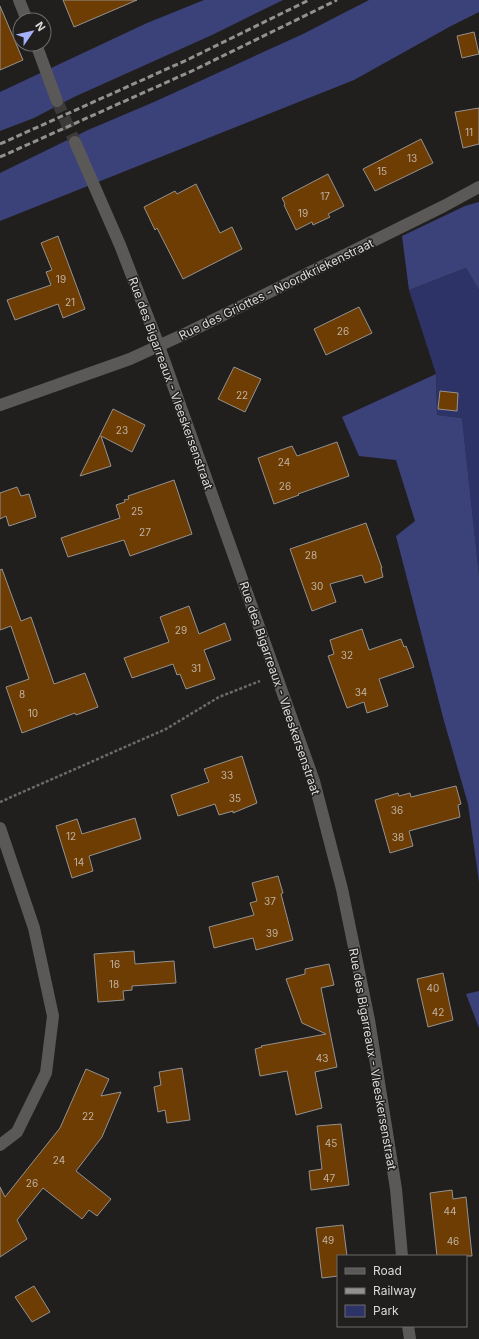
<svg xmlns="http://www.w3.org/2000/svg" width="479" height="1339" font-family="Inter,sans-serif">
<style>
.green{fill:#2e3367}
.forest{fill:#3b4279}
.building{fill:#6e3d03;stroke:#94928f}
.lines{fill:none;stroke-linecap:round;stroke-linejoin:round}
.minor-tunnel{stroke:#3d3b3a;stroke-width:12;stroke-dasharray:12 6;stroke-linecap:butt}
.path{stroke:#6d6b6a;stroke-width:2.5;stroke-dasharray:3 2;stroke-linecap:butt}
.minor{stroke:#5b5957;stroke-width:12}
.rail{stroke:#939190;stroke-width:3;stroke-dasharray:6 3;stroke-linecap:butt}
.labels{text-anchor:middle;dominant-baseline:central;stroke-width:3;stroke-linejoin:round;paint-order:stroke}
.number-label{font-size:10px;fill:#c0b3a4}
.street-label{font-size:12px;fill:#dcdad9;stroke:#211f1e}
</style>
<rect width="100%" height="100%" fill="#211f1e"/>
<path class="green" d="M466 268 479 290V575L462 418 437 415 436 374 409 290Z"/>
<path class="forest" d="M204 0H283L212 35 74 97 34 118 0 131V92L147 23Z
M369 0H479V12L451 26 354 80 0 221V173L88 130 154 102 303 34Z
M479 202V290L466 268 409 290 402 236 465 206Z
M436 374 437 415 462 418 479 575V882L468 804 444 721 396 536 415 521 396 460 359 456 342 417Z
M479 991V1028L466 994Z"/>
<path class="building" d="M63 0H137L74 27Z
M0 6 23 60 0 70Z
M474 32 479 54 462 58 457 36Z
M479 108V144L463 148 455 112Z
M421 139 433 163 375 191 363 169Z
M328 174 344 206 328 214 330 217 313 225 312 222 296 230 284 205 285 204 282 198Z
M196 184 220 233 232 227 242 249 183 279 157 228 155 230 144 207 175 191 177 194Z
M58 236 85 309 63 318 58 304 15 320 7 300 51 285 46 272 52 270 41 243Z
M359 307 372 333 326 355 314 329Z
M234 367 261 379 245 412 218 399Z
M440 391 458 393 457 411 438 409Z
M113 409 145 425 132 452 101 436 111 466 80 476Z
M337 442 349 476 298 494 299 495 274 504 258 458 292 446 297 456Z
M174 480 192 534 130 556 124 540 68 557 61 538 120 518 116 505 125 502 124 500 129 499 128 496Z
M17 487 21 496 29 494 36 517 9 526 6 516 0 519V493Z
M366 523 382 568H381L383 577 365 583 362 575 330 584 336 602 312 611 290 549Z
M2 569 21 621 31 617 54 684 85 673 98 707 76 715 75 713 22 733 6 687 29 679 11 626 0 630V570Z
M189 606 199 634 225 623 231 640 204 650 215 679 186 689 180 674 177 675 173 664 132 678 124 658 169 642 160 617Z
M362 629 369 650 401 639 404 647 406 646 414 667 379 679 388 706 367 713 364 702 347 708 328 656 334 654 330 640Z
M242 756 257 803 233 813V811L219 815 215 804 178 816 171 795 209 782 204 769Z
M456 786 461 804 458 805 460 817 409 831 413 846 390 853 375 800 398 793 399 796 410 793 411 797Z
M135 818 141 839 89 856 93 871 72 878 56 826 77 819 82 834Z
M278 876 283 893 281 894 293 940 256 950 253 938 214 948 209 927 254 915 250 903 257 901 252 883Z
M134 951 135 964 174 961 176 983 132 986V990L123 991 124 1000 98 1002 94 954Z
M329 964 334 985 321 988 337 1067 315 1072 322 1108 296 1115 287 1071 260 1076 255 1049 262 1047 261 1046 326 1034 302 1023 286 979 305 974V969Z
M443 973 453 1020 428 1027 417 979Z
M182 1068 190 1120 167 1123 165 1110 158 1112 154 1087 161 1085 159 1072Z
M86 1069 109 1079 101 1096 121 1092 102 1137 76 1171 111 1199 97 1216 89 1210 82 1219 43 1188 17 1220 27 1239 0 1257V1187L5 1197 60 1128Z
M341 1124 349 1185 311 1190 309 1171 322 1169 317 1126Z
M452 1190 453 1199 466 1197 472 1256H437L430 1193Z
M343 1225 347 1256H338V1276L322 1278 316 1228Z
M34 1286 50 1312 32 1322 15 1297Z"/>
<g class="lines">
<path class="minor-tunnel" d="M57 101 75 142"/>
<path class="path" d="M0 802 166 729 219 697 260 681"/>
<path class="minor" d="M19 0 27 20
M36 44 57 101
M75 142 120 245 159 346 314 781 342 889 369 1020 396 1189 402 1256
M0 405 130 359 191 331 444 206 479 187
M0 828 34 928 53 1016 46 1073 17 1132 0 1145
M408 1326 410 1339"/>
<path class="rail" d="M0 144 189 59 309 0
M0 157 194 70 337 0"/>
</g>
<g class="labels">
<g class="number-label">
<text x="469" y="132">11</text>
<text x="412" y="158">13</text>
<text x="382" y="171">15</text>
<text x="325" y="196">17</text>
<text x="303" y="213">19</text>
<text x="61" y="279">19</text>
<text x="70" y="302">21</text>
<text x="343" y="331">26</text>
<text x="242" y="395">22</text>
<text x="122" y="430">23</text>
<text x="284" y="462">24</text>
<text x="285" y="486">26</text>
<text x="137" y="511">25</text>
<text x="145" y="532">27</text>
<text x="311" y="555">28</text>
<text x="317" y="586">30</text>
<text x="181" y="630">29</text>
<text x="347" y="655">32</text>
<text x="196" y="668">31</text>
<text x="361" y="692">34</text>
<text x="22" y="694">8</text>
<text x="33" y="713">10</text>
<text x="227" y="775">33</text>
<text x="235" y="798">35</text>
<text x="397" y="810">36</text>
<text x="71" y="836">12</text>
<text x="398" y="837">38</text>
<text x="79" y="862">14</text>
<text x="270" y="901">37</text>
<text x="272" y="933">39</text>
<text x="115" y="964">16</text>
<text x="114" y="984">18</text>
<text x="433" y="988">40</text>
<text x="438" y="1012">42</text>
<text x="322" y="1058">43</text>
<text x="88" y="1116">22</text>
<text x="331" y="1143">45</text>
<text x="59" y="1160">24</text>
<text x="329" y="1178">47</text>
<text x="32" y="1183">26</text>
<text x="450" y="1211">44</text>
<text x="328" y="1240">49</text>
<text x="453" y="1241">46</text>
</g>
<g class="street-label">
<text transform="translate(276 289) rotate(-26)">Rue des Griottes - Noordkriekenstraat</text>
<text transform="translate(171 383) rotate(70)">Rue des Bigarreaux - Vleeskersenstraat</text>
<text transform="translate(280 688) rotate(71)">Rue des Bigarreaux - Vleeskersenstraat</text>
<text transform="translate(373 1059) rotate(80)">Rue des Bigarreaux - Vleeskersenstraat</text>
</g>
</g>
<rect x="337" y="1255" width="130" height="72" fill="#211f1e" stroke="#6c6a69"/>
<rect x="345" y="1268" width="20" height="6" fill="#5b5957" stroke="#6c6a69"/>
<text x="373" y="1275" font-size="12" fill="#dcdad9">Road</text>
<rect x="345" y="1288" width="20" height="6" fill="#939190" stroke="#6c6a69"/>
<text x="373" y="1295" font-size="12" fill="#dcdad9">Railway</text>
<rect x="345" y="1305" width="20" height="12" fill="#2e3367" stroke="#6c6a69"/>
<text x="373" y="1315" font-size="12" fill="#dcdad9">Park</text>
<g transform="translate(32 32) rotate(56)"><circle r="19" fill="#211f1e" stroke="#6c6a69"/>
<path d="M0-3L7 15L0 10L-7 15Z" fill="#a5b1fc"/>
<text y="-6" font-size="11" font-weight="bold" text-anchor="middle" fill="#dcdad9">N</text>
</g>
</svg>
